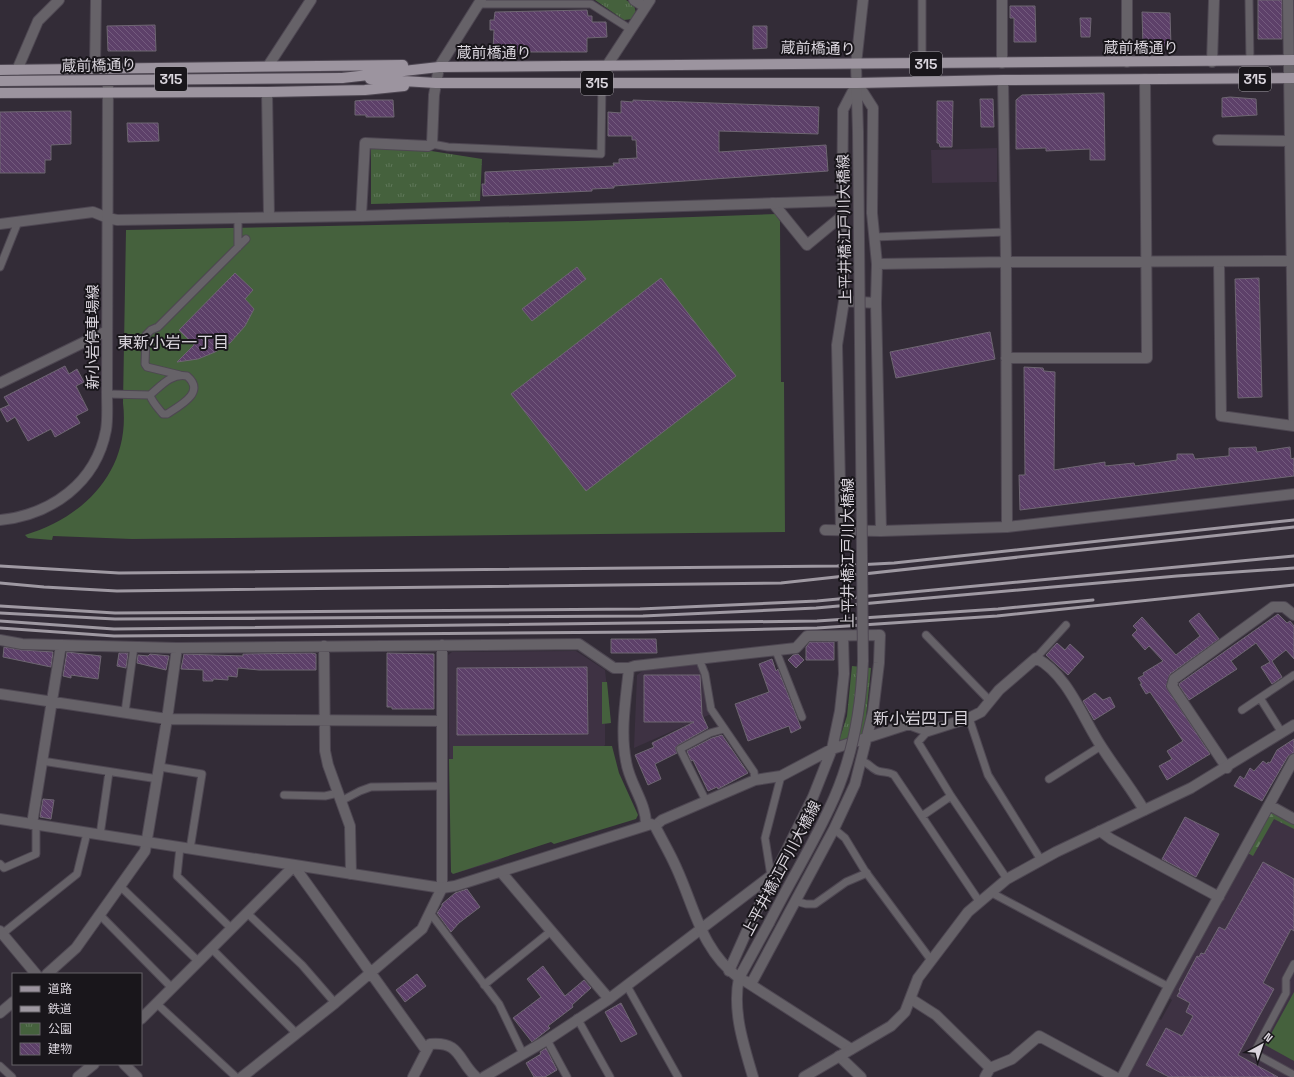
<svg xmlns="http://www.w3.org/2000/svg" width="1294" height="1077" font-family="'Space Grotesk','Noto Sans JP',sans-serif">
<style>
.built{fill:#3e3243}
.grass{fill:#45613d}
.forest{fill:url(#forest-firs)}
.park{fill:url(#park-tufts)}
.building{fill:url(#building-back-hatch);stroke:#6e6672}
.lines{fill:none;stroke-linecap:round;stroke-linejoin:round}
.service-casing{stroke:#4e4752;stroke-width:9}
.minor-casing{stroke:#4e4752;stroke-width:12}
.tertiary-casing{stroke:#4e4752;stroke-width:12}
.primary-casing{stroke:#4e4752;stroke-width:12}
.service{stroke:#666268;stroke-width:7}
.minor{stroke:#666268;stroke-width:10}
.tertiary{stroke:#666268;stroke-width:10}
.primary{stroke:#9c949f;stroke-width:10}
.rail{stroke:#9f99a2;stroke-width:3}
.tertiary-bridge-casing{stroke:#4e4752;stroke-width:12;stroke-linecap:butt}
.primary-bridge-casing{stroke:#4e4752;stroke-width:12;stroke-linecap:butt}
.tertiary-bridge{stroke:#666268;stroke-width:10}
.primary-bridge{stroke:#9c949f;stroke-width:10}
.labels{text-anchor:middle;dominant-baseline:central;stroke-width:4;stroke-linejoin:round;paint-order:stroke}
.shield{fill:#19161b;stroke:#a09ca3;stroke-width:1}
.shield-label{font-size:14px;font-weight:bold;fill:#dad5dd}
.street-label{font-size:15px;fill:#dad5dd;stroke:#19161b}
.neighbourhood-label{font-size:16px;fill:#dad5dd;stroke:#19161b}
</style>
<defs>
<pattern id="forest-firs" width="22" height="20" patternUnits="userSpaceOnUse"><rect width="22" height="20" fill="#45613d"/><path d="M5 1l3.5 6h-7zM16 11l3.5 6h-7z" fill="#5f7759"/></pattern>
<pattern id="park-tufts" width="24" height="20" patternUnits="userSpaceOnUse"><rect width="24" height="20" fill="#45613d"/><path d="M3 7l-1-3M5 7V3M7 7l1-3M15 17l-1-3M17 17v-4M19 17l1-3" fill="none" stroke="#5f7759"/></pattern>
<pattern id="building-back-hatch" width="6" height="6" patternUnits="userSpaceOnUse"><rect width="6" height="6" fill="#5d4069"/><path d="M-1 5l2 2M0 0l6 6M5-1l2 2" fill="none" stroke="#745b7e"/></pattern>
</defs>
<rect width="100%" height="100%" fill="#332c37"/>
<path class="built" d="M997 148V182L932 183 931 150Z
M576 651 605 670 611 723 605 724V745L508 855 498 861 453 874 451 872 448 655 452 652Z
M699 664 703 674 706 707 711 714 634 748 637 675 644 670Z
M1270 813 1294 823V1077H1129L1127 1074 1158 1018 1161 1020 1172 1000 1169 998Z"/>
<path class="grass" d="M776 214 780 221 781 382H784L785 532 132 539 53 536 52 540 28 538 25 535C85 517 131 470 123 403L126 230 577 221Z
M602 682H607L611 723 602 724Z
M453 746H612L619 773 638 815 636 819 554 844 551 842 453 874 451 872 449 759H453Z
M1294 992V1061L1265 1045Z"/>
<path class="forest" d="M1273 812 1294 823V829L1274 819 1253 856 1248 853 1270 813Z"/>
<path class="park" d="M486 0H626L634 5 636 13 632 19 624 20 595 0 481 8Z
M371 148 425 150 482 159 480 201 371 204Z
M852 666 871 668 864 737 837 747 847 716Z"/>
<path class="building" d="M1258 0H1282V39H1258Z
M1010 6H1035L1036 42H1014V18H1010Z
M587 10 588 16H592V22H606L607 37 587 38V52H493L494 30H490V20H494L495 12Z
M1142 12 1170 13 1171 46H1143Z
M1080 18H1091L1090 37H1081Z
M155 25 156 51H108L107 26Z
M753 26H767V48L753 49Z
M1104 93 1105 160H1090V149L1046 151V148L1016 149V100L1022 95Z
M1230 97 1256 99 1257 115 1222 117V98Z
M980 99H993L994 127H981Z
M364 100H393L394 117H366V115H355V101Z
M633 100 819 107 818 134 719 131V152L826 145 828 171 614 186V188L592 189V191L483 196 482 184H485V172L614 166 613 163H619V159L637 158 636 140H632V136H608V112L621 113V101L633 102Z
M937 101H953L952 147H940L939 143H937Z
M71 111V144L51 145V160H45V173H0V112Z
M127 123H158L159 141 128 142Z
M577 267 586 279 532 321 522 309Z
M235 273 253 290 245 299 254 309 245 326 230 343 215 352 198 359 177 362 194 345 179 330Z
M661 278 736 376 586 491 511 394Z
M1259 278 1262 397 1238 398 1235 279Z
M990 332 995 359 896 378 890 352Z
M65 366 69 374 77 369 84 382 76 386 88 410 76 416 80 423 55 437 51 429 28 441 15 417 7 422 0 409 9 405 4 397Z
M1024 367 1043 368 1044 371 1055 372 1054 470 1105 462V466L1134 463 1135 466 1177 460V454H1193L1195 459 1229 456V448L1256 447 1257 452 1290 447 1291 459 1294 458V476L1020 510 1019 475H1025Z
M1199 613 1219 639 1170 674 1166 687 1210 754 1167 780 1159 766 1172 759 1167 751 1183 741 1150 692 1146 694 1140 684H1142L1138 678 1144 675 1143 673 1163 661 1149 646 1145 650 1132 635 1137 630 1133 626 1142 617 1176 655 1200 636 1189 621Z
M1278 614 1287 623 1290 621 1294 626V659L1286 650 1272 661 1282 677 1272 684 1261 667 1270 662 1256 643 1231 661 1237 669 1189 700 1179 685 1180 683Z
M611 639H656L657 653H611Z
M810 642H834V660H806V647Z
M1057 643 1065 650 1070 644 1084 657 1068 675 1046 655Z
M4 647 22 650 53 652 51 667 3 657Z
M67 652 101 656 98 679 71 675V678L63 676Z
M119 653H128L126 668 117 666Z
M312 653 316 654V670H259L238 668 237 677 228 676V680L213 679V681H203V670L181 669 184 654 243 656V654Z
M387 653 434 654V709H392V707H387Z
M150 654 169 656 166 670 137 663 138 655 148 656Z
M798 654 804 660 796 668 788 660 793 655Z
M772 659 776 671 778 669 801 728 791 733 789 726 748 741 735 704 769 692 759 664Z
M587 667 588 734 457 735V668Z
M644 675H700L702 715 708 728 678 745 675 748 677 753 655 764 661 779 648 785 635 755 654 747 652 743 694 722H644Z
M1095 693 1103 700 1110 697 1115 707 1094 720 1083 701Z
M722 735 748 773 718 789 717 787 708 791 693 760 691 761 687 751 712 738Z
M1294 739V753L1288 756 1262 801 1234 786 1240 776 1244 779 1250 768 1254 771 1263 761 1267 764 1268 762 1270 763 1277 750Z
M43 799 54 800 51 819 40 817Z
M1185 817 1219 834 1196 877 1162 859Z
M1263 862 1294 879V931L1291 929 1263 983 1274 989 1238 1055 1278 1077H1169L1146 1065 1166 1028 1182 1036 1193 1016 1186 1012 1190 1003 1177 996 1180 991 1179 990 1197 956 1199 957 1201 953 1204 954 1219 927 1225 930Z
M467 889 480 907 459 923 451 932 437 913 442 906V904L455 893Z
M543 966 565 996 584 980 591 988 572 1005 573 1007 548 1026 550 1028 532 1042 513 1018 541 997 527 979Z
M417 974 426 986 405 1002 396 990Z
M621 1003 637 1034 621 1042 605 1012Z
M546 1048 557 1070 545 1077H534L526 1063 541 1054 540 1052Z"/>
<g class="lines">
<g class="service-casing">
<path id="service" d="M1249 0 1250 61
M478 4H591L630 29
M922 64V0
M432 144 448 147 601 154 602 83
M238 218V247
M874 237 1006 232
M0 267 18 222
M180 375 147 367 145 364 146 335 151 330 158 327 246 239
M107 394 150 395C152 402 158 408 163 414H167C181 405 206 392 187 376 171 373 161 386 150 395
M926 635 989 700
M776 651 802 717
M1036 658 1066 625
M699 659 705 674 711 709 754 772 755 780
M1260 698 1282 733
M1242 710 1294 675
M125 712 134 647
M969 718 988 775 1041 860
M928 731 918 742 951 796 1007 879
M42 761 158 779
M861 761C868 762 872 769 878 771 884 773 888 771 894 775L979 901
M160 767 202 774 190 849
M1049 779 1101 746
M284 795 325 796 338 793
M341 801 360 791 371 787 442 786
M706 801 680 749 710 733 724 729
M922 816 951 796
M834 829 845 838 865 871 931 960
M100 835 109 772
M180 847 177 876 232 929
M0 864 4 868 36 854V825
M771 876 765 838 781 776
M120 886 199 962
M990 892 1169 987
M795 901 806 904H815L846 882 867 873
M247 913 302 965 335 1003
M431 914 499 1004 523 1054
M100 915 172 988
M2 934 77 874 87 833
M212 949 297 1034
M1294 964 1286 979V993L1254 1053 1294 1075
M484 985 551 931
M627 986 678 1077
M156 1003 236 1077
M577 1018 610 1077
M547 1040 567 1077
M0 1066 12 1077"/>
</g>
<g class="minor-casing">
<path id="minor" d="M634 0 645 7
M1002 0V63
M1127 0V62
M1288 0 1294 426
M1212 62 1214 0
M268 66 311 0
M606 67 650 0
M95 68 96 0
M17 70 38 21 59 0
M267 92 269 217
M1218 140 1290 141
M773 203 807 245 842 216
M361 216 365 143 428 146 432 144 434 95 439 67 481 0
M0 224 93 212 108 218
M1219 262 1221 416 1294 426
M877 264 1006 262 1003 80
M844 301 876 303
M1006 358H1147L1145 79
M1007 527 1006 262 1294 261
M825 530 881 531 1007 527 1294 494
M841 530 837 345 844 301 842 216 843 110 857 83 873 108 872 213 877 264 876 303 881 531
M0 640 22 644 177 648 579 644 614 668H629C626 698 620 731 626 761 629 783 646 802 646 824
M324 646 325 751 328 765 350 826 351 874
M177 648 167 719 442 721
M629 668 635 666 796 648 807 636 880 635 879 663 873 712 855 784 834 829 751 984
M0 694 167 719 145 851 76 948 47 974
M1227 768 1172 686 1174 679 1273 607H1284L1294 615
M1269 805 1294 759
M32 824 61 645
M655 826 662 820 755 780 781 776 832 749 909 724 928 731 969 718 981 712 999 690 1036 658C1068 675 1082 717 1101 746 1115 768 1131 788 1144 810
M1100 831 1111 839 1219 897
M501 872 609 999
M0 931 36 974
M729 971 750 924 813 797 832 749 840 711 844 674 843 636
M745 981 851 1049
M911 999 936 1015 990 1068 1012 1059 1039 1036 1115 1077
M0 1013 13 1002
M141 1019 294 866 426 1050
M839 1056 861 1077
M124 1064 137 1077
M78 1077 94 1064
M242 1077 335 1003 422 929 442 888V645
M413 1077 430 1044C461 1041 458 1061 476 1077
M484 1077 547 1040 609 999 772 875
M985 1077 990 1068
M1122 1077 1169 987 1269 805 1294 819"/>
</g>
<g class="tertiary-casing">
<path id="tertiary" d="M858 132 856 64 863 0
M108 218 117 220 361 216 842 201
M0 383 107 331
M0 520C51 515 96 483 106 430 108 419 107 406 107 394L108 69
M0 819 442 888 455 886 651 824 655 826C662 840 670 853 676 867 695 908 701 950 739 978
M753 1077C744 1046 732 1011 739 978L769 923
M804 1077 891 1026 905 1012 918 978 968 912 1007 879 1056 852 1191 788 1294 725"/>
</g>
<g class="primary-casing">
<path id="primary" d="M0 70 403 65
M342 78 439 67 1294 60
M370 79 436 83H857L1003 80 1294 78
M0 93 267 92 365 90 404 86"/>
</g>
<use href="#service" class="service"/>
<use href="#minor" class="minor"/>
<use href="#tertiary" class="tertiary"/>
<use href="#primary" class="primary"/>
<path class="rail" d="M0 566 119 573 837 566 894 563 1294 520
M0 583 44 587 117 591 781 583 1294 527
M0 606 115 613 640 609 817 601 1294 556
M0 613 115 619 643 616 816 608 1177 576 1294 568
M0 621 114 629 817 621 998 609 1093 600
M0 628 114 636 643 632 817 628 997 616 1294 585"/>
<g class="tertiary-bridge-casing">
<path id="tertiary-bridge" d="M769 923C788 885 811 848 829 809 851 764 861 711 863 661L858 132"/>
</g>
<g class="primary-bridge-casing">
<path id="primary-bridge" d="M0 81 342 78"/>
</g>
<use href="#tertiary-bridge" class="tertiary-bridge"/>
<use href="#primary-bridge" class="primary-bridge"/>
</g>
<g class="labels">
<g class="shield">
<rect x="910" y="52" width="32" height="24" rx="3"/>
<rect x="155" y="67" width="32" height="24" rx="3"/>
<rect x="1239" y="67" width="32" height="24" rx="3"/>
<rect x="581" y="71" width="32" height="24" rx="3"/>
</g>
<g class="shield-label">
<text x="926" y="64">315</text>
<text x="171" y="79">315</text>
<text x="1255" y="79">315</text>
<text x="597" y="83">315</text>
</g>
<g class="street-label">
<text x="1141" y="47">蔵前橋通り</text>
<text transform="translate(818 48) rotate(1)">蔵前橋通り</text>
<text x="494" y="52">蔵前橋通り</text>
<text transform="translate(99 65) rotate(-1)">蔵前橋通り</text>
<text transform="translate(844 229) rotate(-91)">上平井橋江戸川大橋線</text>
<text transform="translate(92 337) rotate(-90)">新小岩停車場線</text>
<text transform="translate(847 553) rotate(-90)">上平井橋江戸川大橋線</text>
<text transform="translate(781 868) rotate(-62)">上平井橋江戸川大橋線</text>
</g>
<g class="neighbourhood-label">
<text x="173" y="342">東新小岩一丁目</text>
<text x="921" y="718">新小岩四丁目</text>
</g>
</g>
<rect x="12" y="973" width="130" height="92" fill="#19161b" stroke="#666269"/>
<rect x="20" y="986" width="20" height="6" fill="#9c949f" stroke="#666269"/>
<text x="48" y="993" font-size="12" fill="#dad5dd">道路</text>
<rect x="20" y="1006" width="20" height="6" fill="#9f99a2" stroke="#666269"/>
<text x="48" y="1013" font-size="12" fill="#dad5dd">鉄道</text>
<rect x="20" y="1023" width="20" height="12" fill="url(#park-tufts)" stroke="#666269"/>
<text x="48" y="1033" font-size="12" fill="#dad5dd">公園</text>
<rect x="20" y="1043" width="20" height="12" fill="url(#building-back-hatch)" stroke="#666269"/>
<text x="48" y="1053" font-size="12" fill="#dad5dd">建物</text>
<g transform="translate(1262 1045) rotate(40)" stroke="#19161b" stroke-width="3" paint-order="stroke">
<path d="M0-3L7 15L0 10L-7 15Z" fill="#dad5dd"/>
<text y="-6" font-size="11" font-weight="bold" text-anchor="middle" fill="#dad5dd">N</text>
</g>
</svg>
